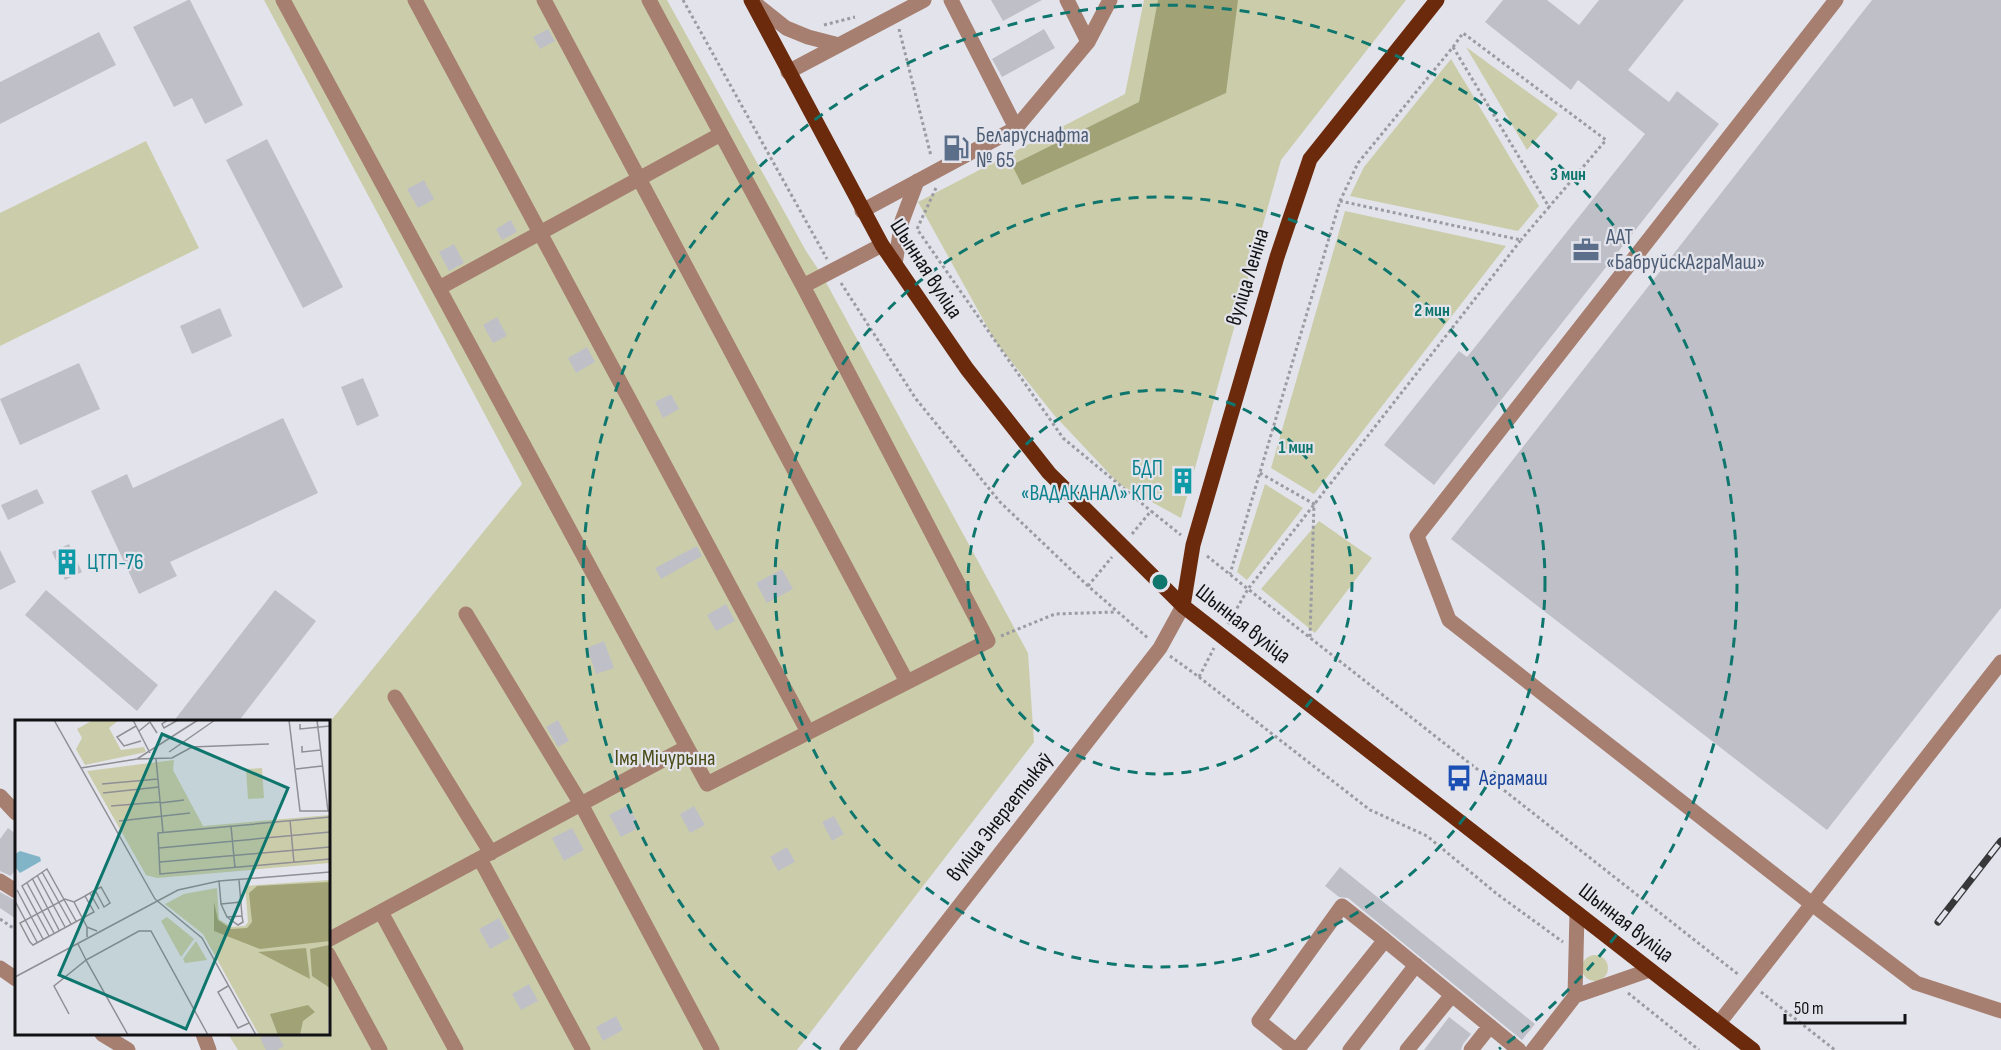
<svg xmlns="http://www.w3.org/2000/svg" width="2001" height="1050" font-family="'Sofia Sans Condensed',sans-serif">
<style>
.green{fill:#cbcdaa}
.forest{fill:#a1a377}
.building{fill:#bfc0c7}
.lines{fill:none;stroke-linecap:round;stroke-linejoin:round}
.path{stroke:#9b9ba2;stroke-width:3;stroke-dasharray:3 3;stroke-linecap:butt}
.minor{stroke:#a67f70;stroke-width:15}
.major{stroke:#6c2a0c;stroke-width:15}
.rail-casing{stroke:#38383b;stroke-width:7}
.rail{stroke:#e3e3eb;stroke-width:4.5;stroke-dasharray:14;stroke-linecap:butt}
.ring{fill:none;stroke:#0f766e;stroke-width:3;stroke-dasharray:10 8}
.labels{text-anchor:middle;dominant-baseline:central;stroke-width:4.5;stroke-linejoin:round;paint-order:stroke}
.service-label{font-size:22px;fill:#4e5e75;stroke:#e3e3eb;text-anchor:start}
.street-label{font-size:22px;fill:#121215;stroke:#e3e3eb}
.culture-label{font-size:22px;fill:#0d838f;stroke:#e3e3eb;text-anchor:end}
.park-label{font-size:22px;fill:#4b4c17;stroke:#e3e3eb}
.transit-label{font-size:22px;fill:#164399;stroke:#e3e3eb;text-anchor:start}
.inset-road{fill:none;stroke:#8f8f95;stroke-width:1.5}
.view{fill:#0f766e;fill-opacity:0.15;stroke:#0f766e;stroke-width:3}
.inset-edge{fill:none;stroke:#121215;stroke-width:3}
.centre{fill:#0f766e;stroke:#e3e3eb;stroke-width:3}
.ring-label{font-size:18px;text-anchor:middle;font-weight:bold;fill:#0f766e;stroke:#e3e3eb;stroke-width:4.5;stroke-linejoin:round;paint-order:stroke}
</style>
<rect width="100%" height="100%" fill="#e3e3eb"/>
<path class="green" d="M264 0H667L806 251 822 275 1028 653 1034 742 797 1050H238L228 1034H328L329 723 522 484Z
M1144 0H1406L1281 160 1181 518 1119 484 1054 415 995 341 918 202 1125 94Z
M1466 47 1558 114 1527 150Z
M1451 59 1539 206 1518 231 1350 196 1364 167Z
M146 141 199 248 0 346V213Z
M1345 211 1506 246 1314 494 1271 468Z
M1265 484 1303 508 1247 580 1237 572Z
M1319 521 1372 558 1315 633 1261 589Z
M1582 968a13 13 0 1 1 26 0a13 13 0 1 1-26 0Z"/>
<path class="forest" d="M1158 0H1238L1226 93 1022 185 1012 165 1139 102Z"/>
<path class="building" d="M188 0H190L243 105 205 124 192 98 174 107 133 27Z
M991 0H1042L1003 21Z
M1503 0H1547L1579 25 1599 0H1684L1628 70 1669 102 1677 91 1719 124 1434 485 1384 445 1459 351 1467 357 1645 134 1578 80 1571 90 1485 22Z
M1872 0H2001V608L1827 830 1451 539Z
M548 29 555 41 540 49 533 37Z
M1044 29 1055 48 1002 77 992 59Z
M99 32 116 65 0 124V82Z
M267 139 343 287 303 308 226 160Z
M424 180 434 199 418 208 407 189Z
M511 220 517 232 502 240 496 229Z
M454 244 464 263 449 271 439 252Z
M220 308 232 336 192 354 180 326Z
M497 317 507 336 493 343 483 325Z
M587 347 595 362 576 373 568 358Z
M79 363 100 409 20 445 0 399Z
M363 378 379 416 357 426 341 387Z
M671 394 679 409 663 418 655 402Z
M283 418 318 493 170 562 177 576 139 594 91 491 127 474 133 488Z
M37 489 44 503 8 520 1 505Z
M69 544 82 572 65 580 52 552Z
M697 546 702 556 661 579 655 568Z
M0 550 16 582 0 590Z
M782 569 793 589 767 603 756 583Z
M46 590 158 685 137 711 25 615Z
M275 590 316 621 238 722H173Z
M726 604 735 621 716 631 707 615Z
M604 641 614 668 596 674 587 648Z
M558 720 569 741 558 747 546 727Z
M628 805 640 827 621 837 609 815Z
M694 806 705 825 690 833 680 814Z
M834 816 844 834 832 841 822 822Z
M8 828 16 834V868L11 876 0 871V839Z
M572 828 584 850 564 861 552 838Z
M787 847 795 862 778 871 770 857Z
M1340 867 1535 1024 1522 1040 1348 898 1339 897 1325 886Z
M0 892 16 901V919L0 908Z
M499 918 510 938 490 949 479 929Z
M529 984 538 1001 521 1010 512 994Z
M616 1016 623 1030 603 1041 596 1027Z
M1449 1017 1471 1034 1463 1044 1461 1050H1424Z
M268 1034H277L284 1046 277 1050H266L260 1038Z"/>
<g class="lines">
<path class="path" d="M683 0 827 259
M824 25 855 17
M899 29 931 156
M1453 47 1463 33 1606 140 1549 207
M936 188 917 229 1063 438 1151 511
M1340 201 1358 163 1453 47 1549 207 1521 240
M841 283 916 399 1000 502 1088 586 1149 639
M1260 473 1314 504 1310 637
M1132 534 1151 511 1181 535
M1207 556 1248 589 1521 240 1340 201 1230 574
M1088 586 1112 557
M1228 624 1248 589 1739 975
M1001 636 1055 614 1116 612
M1170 656 1199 677 1214 648
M1199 677 1370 810 1427 836 1497 894 1563 942
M0 919 16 930
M1761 992 1835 1050
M1628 993 1699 1050"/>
<path class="minor" d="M283 0 707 784 988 641 803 286 649 0
M415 0 808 732
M544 0 907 682
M951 0 1016 128
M1836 0 1417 536 1449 620 1812 904 2001 662
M752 1 786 28 808 37 839 45
M1088 42 1110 0
M788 72 924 0
M862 211 1016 128 1088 42 1067 0
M895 264 902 221 917 181
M803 286 882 245
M439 288 721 134
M466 614 581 804 712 1050
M395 697 491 853
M0 796 16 813
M480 859 583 1050
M0 881 16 891
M381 912 456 1050
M1577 913 1575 996 1650 970
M328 940 687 747
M1385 940 1452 995
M328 954 380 1050
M0 968 16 979
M1719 1023 1812 904 1916 983 2001 1011
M102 1034 128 1050
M203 1034 209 1050
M847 1050 1160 648 1183 606
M1295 1050 1259 1021 1342 906 1385 940 1297 1050
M1350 1050 1416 965
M1407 1050 1452 995 1519 1050
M1471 1050 1490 1026
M1533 1050 1575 996"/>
<path class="major" d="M751 0 882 245 967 369 1049 473 1183 606 1753 1050
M1183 606 1193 545 1277 257 1310 159 1437 0"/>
<g class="rail-casing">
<path id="rail" d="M1938 922 2001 841"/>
</g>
<use href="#rail" class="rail"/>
</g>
<g class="ring">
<circle cx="1160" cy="582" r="192"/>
<circle cx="1160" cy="582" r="385"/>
<path d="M821 1049A577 577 0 1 1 1499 1049"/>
</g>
<defs>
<g id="fuel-bare" transform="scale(2.07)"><path d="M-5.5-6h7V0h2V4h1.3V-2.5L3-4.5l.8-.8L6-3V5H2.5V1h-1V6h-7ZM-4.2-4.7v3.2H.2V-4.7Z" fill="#5c6f8a" stroke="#e3e3eb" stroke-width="2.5" paint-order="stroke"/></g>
<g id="office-bare" transform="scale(2.07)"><path d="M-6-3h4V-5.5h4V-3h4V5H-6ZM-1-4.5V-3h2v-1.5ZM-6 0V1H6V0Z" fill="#5c6f8a" stroke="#e3e3eb" stroke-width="2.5" paint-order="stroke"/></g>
<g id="building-bare" transform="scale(2.07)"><path d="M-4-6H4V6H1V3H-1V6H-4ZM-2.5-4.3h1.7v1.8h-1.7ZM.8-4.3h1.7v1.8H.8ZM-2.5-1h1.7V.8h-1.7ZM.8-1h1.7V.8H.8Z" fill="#0f9aa8" stroke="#e3e3eb" stroke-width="2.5" paint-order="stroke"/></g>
<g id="bus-bare" transform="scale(2.07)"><path d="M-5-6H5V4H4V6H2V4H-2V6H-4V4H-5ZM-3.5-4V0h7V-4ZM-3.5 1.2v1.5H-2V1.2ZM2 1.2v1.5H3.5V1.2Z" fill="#1a4fb4" stroke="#e3e3eb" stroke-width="2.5" paint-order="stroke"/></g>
</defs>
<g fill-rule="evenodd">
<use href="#fuel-bare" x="956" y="148"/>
<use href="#office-bare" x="1586" y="250"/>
<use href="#building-bare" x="1183" y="481"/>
<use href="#building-bare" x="67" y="562"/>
<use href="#bus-bare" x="1459" y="778"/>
</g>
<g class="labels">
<g class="service-label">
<text x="976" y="135">Беларуснафта<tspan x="976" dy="25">№ 65</tspan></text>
<text x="1606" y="237">ААТ<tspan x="1606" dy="25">«БабруйскАграМаш»</tspan></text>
</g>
<g class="street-label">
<text transform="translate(926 269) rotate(57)">Шынная вуліца</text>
<text transform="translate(1248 277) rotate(-73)">вуліца Леніна</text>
<text transform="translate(1243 624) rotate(38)">Шынная вуліца</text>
<text transform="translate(1000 817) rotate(-52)">вуліца Энергетыкаў</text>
<text transform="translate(1626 923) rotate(38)">Шынная вуліца</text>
</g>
<g class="culture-label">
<text x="1163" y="468">БДП<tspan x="1163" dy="25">«ВАДАКАНАЛ» КПС</tspan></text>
<text x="87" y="562" text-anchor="start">ЦТП-76</text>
</g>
<g class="park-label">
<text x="665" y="758">Імя Мічурына</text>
</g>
<g class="transit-label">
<text x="1479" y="778">Аграмаш</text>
</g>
</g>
<g transform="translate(15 720)">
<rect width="315" height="315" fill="#e3e3eb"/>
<path d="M78 0H104L94 8 106 30 129 27 131 32 70 45 61 29 67 18 62 9ZM159 40 158 50 188 106 315 95V143L142 158 131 155 72 51ZM247 48 249 78 233 79 231 49ZM315 160 313 315H244L188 214 150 184 169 174 202 168 204 199 216 207 230 206 233 202 230 166ZM152 197 179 219 166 237 146 201ZM181 221 192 240 170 243 168 239Z" fill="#cbcdaa"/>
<path d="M315 162V221L245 229 199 211V182L203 200 216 209 232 208 237 202 234 173 242 166ZM314 225 315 229V268L297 256 295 229ZM291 228 295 259 243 232ZM293 285 300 292 288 301 285 315H263L255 294Z" fill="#a1a377"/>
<path d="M5 131 25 137 26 141 5 153 0 147V134Z" fill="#82b4c8"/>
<path class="inset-road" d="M39 0 140 179M118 0 135 33M153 0 147 4 149 8 163 0M274 0 285 91H315M302 0 313 91M285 4V9L315 6M121 6 102 17 109 26 126 21M124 11 135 2 142 13M287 26V32L306 30M154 32 200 0M122 39 157 38 177 27 254 24M141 39 148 112M66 48 122 39 183 0M281 49 307 46M87 64 143 59M88 73 144 67M145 83 169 80M96 86 145 82M315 97 143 113 145 154 315 139M275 100 279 143M104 101 175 93M216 106 220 148M144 128 315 112M145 142 315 127M27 152 56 204M22 155 50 207M17 158 44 210M204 161 206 184 212 197 227 196 224 160M12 163 39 213M2 170 28 219M75 173 84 189M70 176 79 192 18 225 15 222 5 203 50 179 59 182ZM70 176 80 170 89 187 95 183 86 167 80 170M140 179 187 218 241 315M0 181 22 222M59 182 72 207M206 184 226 182M212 197 223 205 228 202 227 196M34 216 7 166 32 149 61 201M72 217V207L82 211M0 257 163 170 204 161 315 152M213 266 203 272 223 308 234 303M54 294 39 266 71 240 63 224M113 315 71 240 124 211H136L193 315"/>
<path class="view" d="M147 14 273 68 171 309 44 255Z"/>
<rect width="315" height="315" class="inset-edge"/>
</g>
<circle cx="1160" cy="582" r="9" class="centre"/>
<g class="ring-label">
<text x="1568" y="180">3 мин</text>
<text x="1432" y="316">2 мин</text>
<text x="1296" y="453">1 мин</text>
</g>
<path d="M1785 1014v9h120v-9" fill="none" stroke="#121215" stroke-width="3"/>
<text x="1794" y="1014" font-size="18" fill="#121215" stroke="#e3e3eb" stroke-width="4.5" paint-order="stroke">50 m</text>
</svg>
